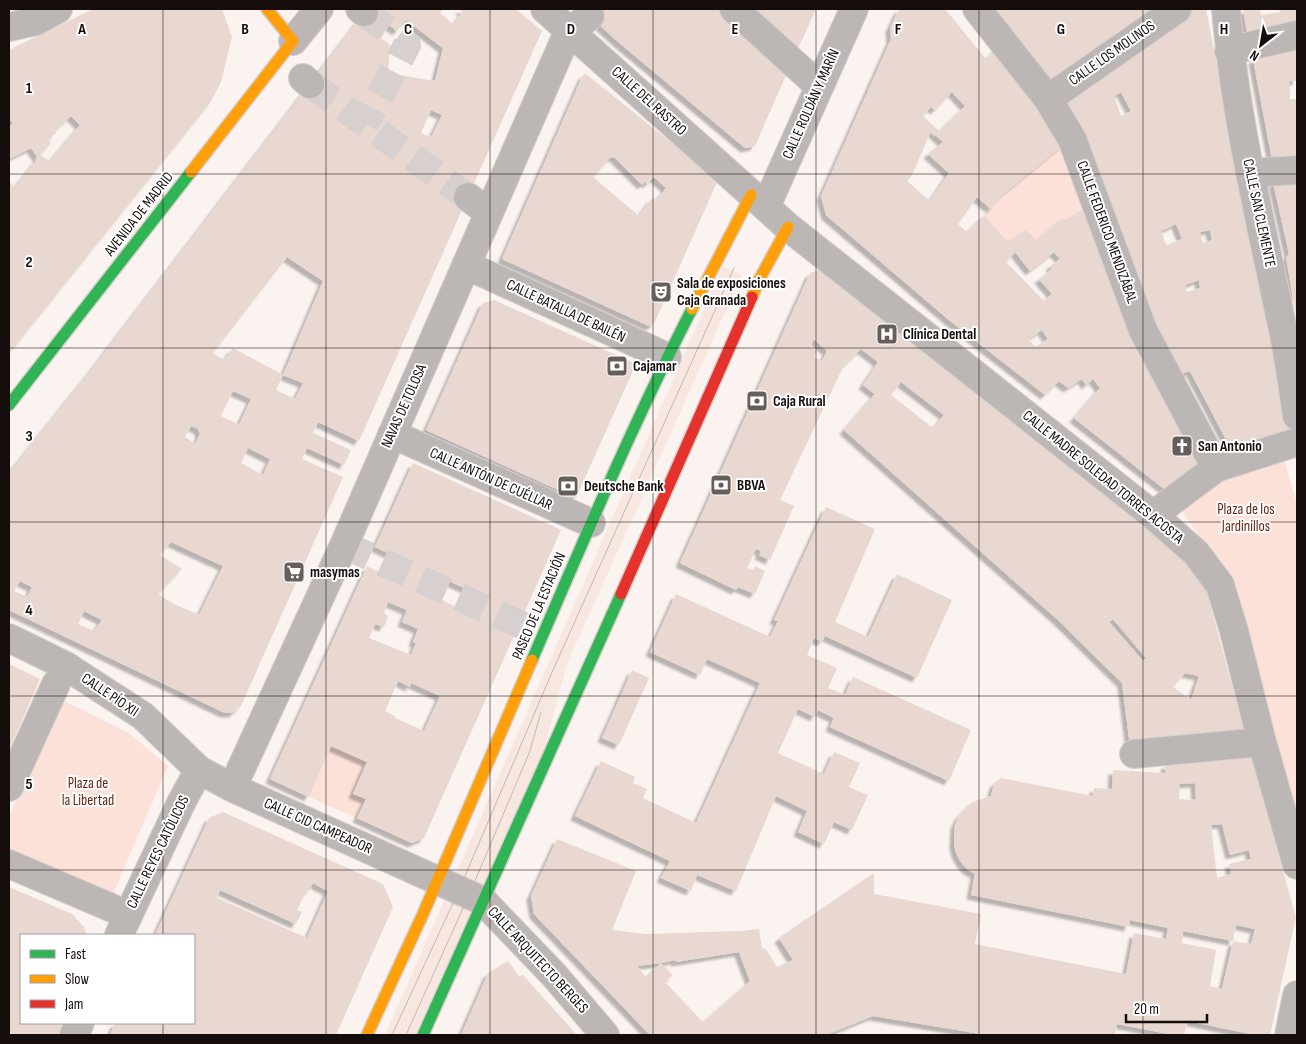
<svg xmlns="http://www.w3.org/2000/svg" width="1306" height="1044" font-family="'Sofia Sans Condensed',sans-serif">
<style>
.built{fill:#f8e7e1}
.green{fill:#fce1d8}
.building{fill:#e9d7d1;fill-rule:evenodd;filter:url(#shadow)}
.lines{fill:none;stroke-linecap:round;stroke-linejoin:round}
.street-tunnel{stroke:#d8d0ce;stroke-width:28;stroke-dasharray:28 14;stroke-linecap:butt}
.street-casing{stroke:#d5cfcc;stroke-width:30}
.fast-casing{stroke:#d5cfcc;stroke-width:14}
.slow-casing{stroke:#d5cfcc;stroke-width:14}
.jam-casing{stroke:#d5cfcc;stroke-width:14}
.street{stroke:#bcb7b5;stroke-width:28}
.fast{stroke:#30b455;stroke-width:11}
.slow{stroke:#ff9f0a;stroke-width:11}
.jam{stroke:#e5322d;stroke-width:11}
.tram{stroke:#bdb8b5;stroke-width:1}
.grid{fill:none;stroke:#150d0b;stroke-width:1;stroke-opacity:0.55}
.labels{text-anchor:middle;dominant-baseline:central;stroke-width:4;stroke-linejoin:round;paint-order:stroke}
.street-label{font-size:15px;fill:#150d0b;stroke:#fff}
.poi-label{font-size:15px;font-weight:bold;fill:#150d0b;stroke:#fff;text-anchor:start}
.park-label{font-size:15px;fill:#682512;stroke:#fff}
.grid-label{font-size:16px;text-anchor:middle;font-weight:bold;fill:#150d0b;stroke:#fff;stroke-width:4;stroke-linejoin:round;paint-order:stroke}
</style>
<defs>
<filter id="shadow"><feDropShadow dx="-4.5" dy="4.5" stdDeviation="1" flood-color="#0004"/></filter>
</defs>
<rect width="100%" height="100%" fill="#fbf3f0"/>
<path class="built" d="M723 266 742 275 567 664 545 746 415 1035H385Z"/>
<path class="green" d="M1063 145 1083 209 1065 220 1063 218 1036 240 1026 229 1008 242 984 215 991 208 1001 196Z
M1283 455 1297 504V838L1235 590 1176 502 1213 475Z
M59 698 129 733 168 766 113 894 9 850V817Z
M331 746 367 762 353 793 366 799 357 818 309 797Z"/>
<path class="building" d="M93 9H222L232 37 221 82 210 103 9 354V182L15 187 38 158 31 148 9 159V126L13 124 9 118V50ZM71 116 80 125 50 161 40 155 51 143 48 140 56 133 55 131Z
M367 9H443L440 13 453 24 463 12 459 9H516L542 31 359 441 318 422 313 433 351 450 344 465 307 448 302 459 343 477 241 706 233 713H225L9 610V473L92 369ZM406 20 443 48 435 81 388 73 390 45 381 38 389 25 397 31ZM431 110 442 115 431 137 421 133ZM287 257 323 281 283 375 233 348 225 359 220 358 213 353ZM283 375 303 383 295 399 276 390ZM233 391 251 399 239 425 221 416ZM191 426 198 429 200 434 195 444 185 437ZM248 448 270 459 263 475 241 463ZM171 542 223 566 199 615 174 604 158 594 182 569 160 555ZM20 581 32 587 27 597 14 591ZM84 611 102 620 94 631 78 624Z
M582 9H724L787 73 755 146 745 148 617 41Z
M745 9H816L795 55Z
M899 9H945L986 59 998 46 1063 145 1001 196 991 209 977 197 958 224 967 232 984 215 1008 242 1026 229 1036 240 1063 218 1065 220 1083 209 1131 335 1210 462 1168 492 1074 418 1100 388 1093 379 1086 385 1082 379 1068 388 1059 381 1045 395 949 320 826 215 821 196 891 39 890 28ZM952 92 965 106 939 131 923 116 931 107 935 110ZM931 131 943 142 928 154 949 173 930 201 907 181 912 175ZM1015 252 1030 271 1054 252 1060 259 1050 266 1052 269 1039 279 1052 294 1044 301 1006 262ZM1042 330 1048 339 1035 347 1029 339Z
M985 9H1167L1051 89Z
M1191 9H1206L1289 432 1232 451 1190 371 1177 375 1074 119 1060 99 1177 15ZM1121 92 1131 111 1121 116 1114 96ZM1176 224 1182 239 1166 245 1161 231ZM1210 230 1212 240 1203 243 1200 232ZM1199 280 1200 288 1187 292 1185 285Z
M1243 9H1260L1261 15 1280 12V9H1297V23L1247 34Z
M1297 46V81H1290V99H1297V159L1272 160 1253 59Z
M586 74 718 180 654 324 649 326 502 259 583 75ZM614 157 642 185 645 182 647 184 654 177 666 188 656 201 652 198 639 216 593 177 610 158Z
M1297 179V314H1296L1286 258 1289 254 1273 182Z
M822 269 978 396 1158 536 1204 581 1246 738 1130 746 1122 683 1058 620 844 430 875 394 863 385 878 362 861 349 843 367 780 500 794 506 770 560 759 555 761 551 756 549 747 568 753 570 755 566 765 571 755 594 738 587 736 590 680 563 810 273ZM814 339 827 351 822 361 814 357 817 351 810 347ZM901 382 944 415 933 428 891 395ZM1113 619 1146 658 1143 661 1109 622ZM1185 673 1199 676 1191 700 1173 687Z
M494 300 636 364 576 498 426 430 483 303Z
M413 463 561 530 424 838 412 843 357 818 366 799 353 794 367 762 331 746 309 797 270 779 367 566 396 580 405 561 375 547ZM429 572 473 592 465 611 421 590ZM388 602 407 610 402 622 418 629 413 642 416 643 411 655 369 638 375 624 384 627 388 616 384 613ZM398 681 410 687 411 683 440 696 424 731 395 718V716L385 711Z
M826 507 875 529 835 622 868 637 897 574 952 600 917 678 825 636 822 642 814 638 807 655 837 668 828 688 845 695 853 677 971 730 949 781 830 727 834 718 818 710 815 717 798 709 778 753 824 774 834 752 860 763 849 787 868 795 852 830 834 822 824 844 798 832 807 811 776 796 736 891 697 875 691 891 661 878 670 861 575 816 601 761 635 777 633 783 647 789 643 798 696 823 760 683 707 659 700 675 650 652 676 594 770 637 778 621 774 620Z
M9 664 40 679 9 750Z
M632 670 649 678 619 745 602 738Z
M1250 754 1296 917 1270 1035H1255L1188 1021 1184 1035H1174L1117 1024 1115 1035H987L873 1016 826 1035H650L534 914 531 896 557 839 636 871 612 930 646 934 741 931 759 929 762 949 765 948 777 967 793 960 779 938 874 873V894L981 914 975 944 1126 974 1134 933 1166 939 1168 928 1130 920 1129 927 971 895 975 874 967 869 961 862 956 853 954 844 955 825 959 816 972 802 991 796 994 784 1001 778 1093 796 1094 788 1112 789 1113 770 1165 773V765ZM1195 783 1196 800 1179 799 1180 784ZM1222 824 1230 855 1249 850 1251 859 1229 864 1231 874 1217 878 1211 825ZM1236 925 1255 929 1251 944 1233 941 1222 989 1210 986 1216 950 1182 943 1183 931 1233 941ZM739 952 750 981 703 1022 665 982 673 975 661 963 646 977 637 966 661 963 675 960 676 962Z
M223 812 383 884 393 907 336 1035H110L115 1023H194V935H155L209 818ZM313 883 328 891 307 938 217 898 220 890 296 924 302 912 297 910 307 890 309 891Z
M9 887 72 914 84 927 87 935H21V1023H63L58 1035H9Z
M508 961 519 976 523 975 577 1035H461L488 973Z"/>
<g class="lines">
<path class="street-tunnel" d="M364 12 407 45 365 124
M310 84 468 197
M344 545 524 626"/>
<g class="street-casing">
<path id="street" d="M360 9 364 12
M545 9 788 227 1153 515 1196 553 1220 585 1234 631 1262 742 1297 865
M734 9 819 86
M977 9 1048 99 1072 139 1143 330 1216 468
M1226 9C1235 117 1261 224 1283 330 1289 358 1293 388 1297 416
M578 25 590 16
M9 27 36 21 58 9
M293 41 319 9
M1229 51 1297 35
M303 78 310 84
M1048 99 1177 9
M1250 173 1297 170
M468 197 489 213
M769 200 854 9
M466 265 667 357
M392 434 591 523
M1153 515 1216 468 1297 442
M9 638 66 666 143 716 199 770 233 788 483 901 554 975 605 1035
M1134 754 1262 742
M240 771 344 545 565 39
M9 787 56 684
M9 864 112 908
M119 935 182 801 199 770
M74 1035 80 1023
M1289 1035 1297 995"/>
</g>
<g class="fast-casing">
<path id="fast" d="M9 405 191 172
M532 660C583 542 633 423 692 309
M423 1035 621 594"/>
</g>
<g class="slow-casing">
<path id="slow" d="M191 172 293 41 267 9
M752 297 760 278 788 227
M692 309 751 195
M367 1035 423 914 532 660"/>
</g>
<g class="jam-casing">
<path id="jam" d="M621 594 752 297"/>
</g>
<use href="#street" class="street"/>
<use href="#fast" class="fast"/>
<use href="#slow" class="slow"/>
<use href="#jam" class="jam"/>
<path class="tram" d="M392 1035 459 890 553 670 734 268
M406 1035 469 895 530 751 541 712"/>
</g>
<path class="grid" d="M163 9V935M326 9V1035M490 9V1035M653 9V1035M816 9V1035M979 9V1035M1143 9V1035M9 174H1297M9 348H1297M9 522H1297M9 696H1297M9 870H1297M163 1023V1035"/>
<defs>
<g id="theatre-square" transform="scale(1.125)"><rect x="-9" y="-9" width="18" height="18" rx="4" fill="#665e5b" stroke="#fff"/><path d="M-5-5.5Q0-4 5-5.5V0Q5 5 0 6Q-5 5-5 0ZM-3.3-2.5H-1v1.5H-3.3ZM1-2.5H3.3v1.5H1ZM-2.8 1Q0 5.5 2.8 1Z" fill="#fff"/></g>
<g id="hospital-square" transform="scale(1.125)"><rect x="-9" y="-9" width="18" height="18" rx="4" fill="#665e5b" stroke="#fff"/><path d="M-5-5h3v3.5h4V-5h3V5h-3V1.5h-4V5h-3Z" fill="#fff"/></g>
<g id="bank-square" transform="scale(1.125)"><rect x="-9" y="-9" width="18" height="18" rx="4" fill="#665e5b" stroke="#fff"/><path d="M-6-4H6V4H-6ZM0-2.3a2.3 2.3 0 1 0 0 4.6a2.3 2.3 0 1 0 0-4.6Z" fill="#fff"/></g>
<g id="church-square" transform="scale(1.125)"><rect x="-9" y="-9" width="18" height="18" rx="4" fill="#665e5b" stroke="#fff"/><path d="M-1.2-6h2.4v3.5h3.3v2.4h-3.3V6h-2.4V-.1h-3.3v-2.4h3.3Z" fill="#fff"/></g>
<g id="supermarket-square" transform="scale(1.125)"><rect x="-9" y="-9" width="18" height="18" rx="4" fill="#665e5b" stroke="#fff"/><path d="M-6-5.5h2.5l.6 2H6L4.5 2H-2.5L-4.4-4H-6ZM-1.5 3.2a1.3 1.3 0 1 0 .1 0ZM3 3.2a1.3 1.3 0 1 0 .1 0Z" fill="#fff"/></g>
</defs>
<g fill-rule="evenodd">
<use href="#theatre-square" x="661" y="292"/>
<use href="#hospital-square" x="887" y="334"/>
<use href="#bank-square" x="617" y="366"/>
<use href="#bank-square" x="757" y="401"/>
<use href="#church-square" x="1182" y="446"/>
<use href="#bank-square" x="721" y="485"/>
<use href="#bank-square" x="568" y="486"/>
<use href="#supermarket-square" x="294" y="572"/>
</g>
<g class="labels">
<g class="street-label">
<text transform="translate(1112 53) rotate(-35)">CALLE LOS MOLINOS</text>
<text transform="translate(649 101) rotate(42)">CALLE DEL RASTRO</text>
<text transform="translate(811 104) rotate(-66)">CALLE ROLDÁN Y MARÍN</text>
<text transform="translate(1259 213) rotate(78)">CALLE SAN CLEMENTE</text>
<text transform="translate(139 214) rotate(-52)">AVENIDA DE MADRID</text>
<text transform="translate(1107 232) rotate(70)">CALLE FEDERICO MENDIZÁBAL</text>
<text transform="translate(566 311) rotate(25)">CALLE BATALLA DE BAILÉN</text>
<text transform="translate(404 406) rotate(-66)">NAVAS DE TOLOSA</text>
<text transform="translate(1103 477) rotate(39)">CALLE MADRE SOLEDAD TORRES ACOSTA</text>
<text transform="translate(491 479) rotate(24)">CALLE ANTÓN DE CUÉLLAR</text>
<text transform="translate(539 606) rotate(-67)">PASEO DE LA ESTACIÓN</text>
<text transform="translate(110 695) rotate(34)">CALLE PÍO XII</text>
<text transform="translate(318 826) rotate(24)">CALLE CID CAMPEADOR</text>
<text transform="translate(158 852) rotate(-64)">CALLE REYES CATÓLICOS</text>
<text transform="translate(538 960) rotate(47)">CALLE ARQUITECTO BERGES</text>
</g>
<g class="poi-label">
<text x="677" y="283">Sala de exposiciones<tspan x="677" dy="17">Caja Granada</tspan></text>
<text x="903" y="334">Clínica Dental</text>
<text x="633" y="366">Cajamar</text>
<text x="773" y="401">Caja Rural</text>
<text x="1198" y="446">San Antonio</text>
<text x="737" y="485">BBVA</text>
<text x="584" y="486">Deutsche Bank</text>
<text x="310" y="572">masymas</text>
</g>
<g class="park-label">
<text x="1246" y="509">Plaza de los<tspan x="1246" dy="17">Jardinillos</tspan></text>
<text x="88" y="783">Plaza de<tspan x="88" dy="17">la Libertad</tspan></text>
</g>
</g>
<g class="grid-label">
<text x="82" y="34">A</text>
<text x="245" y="34">B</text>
<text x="408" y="34">C</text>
<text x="571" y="34">D</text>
<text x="735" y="34">E</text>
<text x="898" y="34">F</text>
<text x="1061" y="34">G</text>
<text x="1224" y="34">H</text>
<text x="29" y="93">1</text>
<text x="29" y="267">2</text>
<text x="29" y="441">3</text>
<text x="29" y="615">4</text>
<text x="29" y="789">5</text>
</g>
<rect width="1306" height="1044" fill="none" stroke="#150d0b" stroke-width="20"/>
<rect x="20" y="934" width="175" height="90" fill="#ffffff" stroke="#a19e9d"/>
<rect x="30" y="950" width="25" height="8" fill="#30b455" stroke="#a19e9d"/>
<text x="65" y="959" font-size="15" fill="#150d0b">Fast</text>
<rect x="30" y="975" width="25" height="8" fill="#ff9f0a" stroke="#a19e9d"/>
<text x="65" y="984" font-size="15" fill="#150d0b">Slow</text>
<rect x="30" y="1000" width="25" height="8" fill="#e5322d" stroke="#a19e9d"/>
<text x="65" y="1009" font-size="15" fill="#150d0b">Jam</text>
<g transform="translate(1261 45) rotate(211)" stroke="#ffffff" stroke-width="4" paint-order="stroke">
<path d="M0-4L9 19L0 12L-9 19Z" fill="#150d0b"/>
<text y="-8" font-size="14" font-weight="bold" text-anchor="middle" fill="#150d0b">N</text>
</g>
<path d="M1126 1014v8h81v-8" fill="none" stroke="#150d0b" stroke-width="2.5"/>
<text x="1134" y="1014" font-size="15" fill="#150d0b" stroke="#ffffff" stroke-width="4" paint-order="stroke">20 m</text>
</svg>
